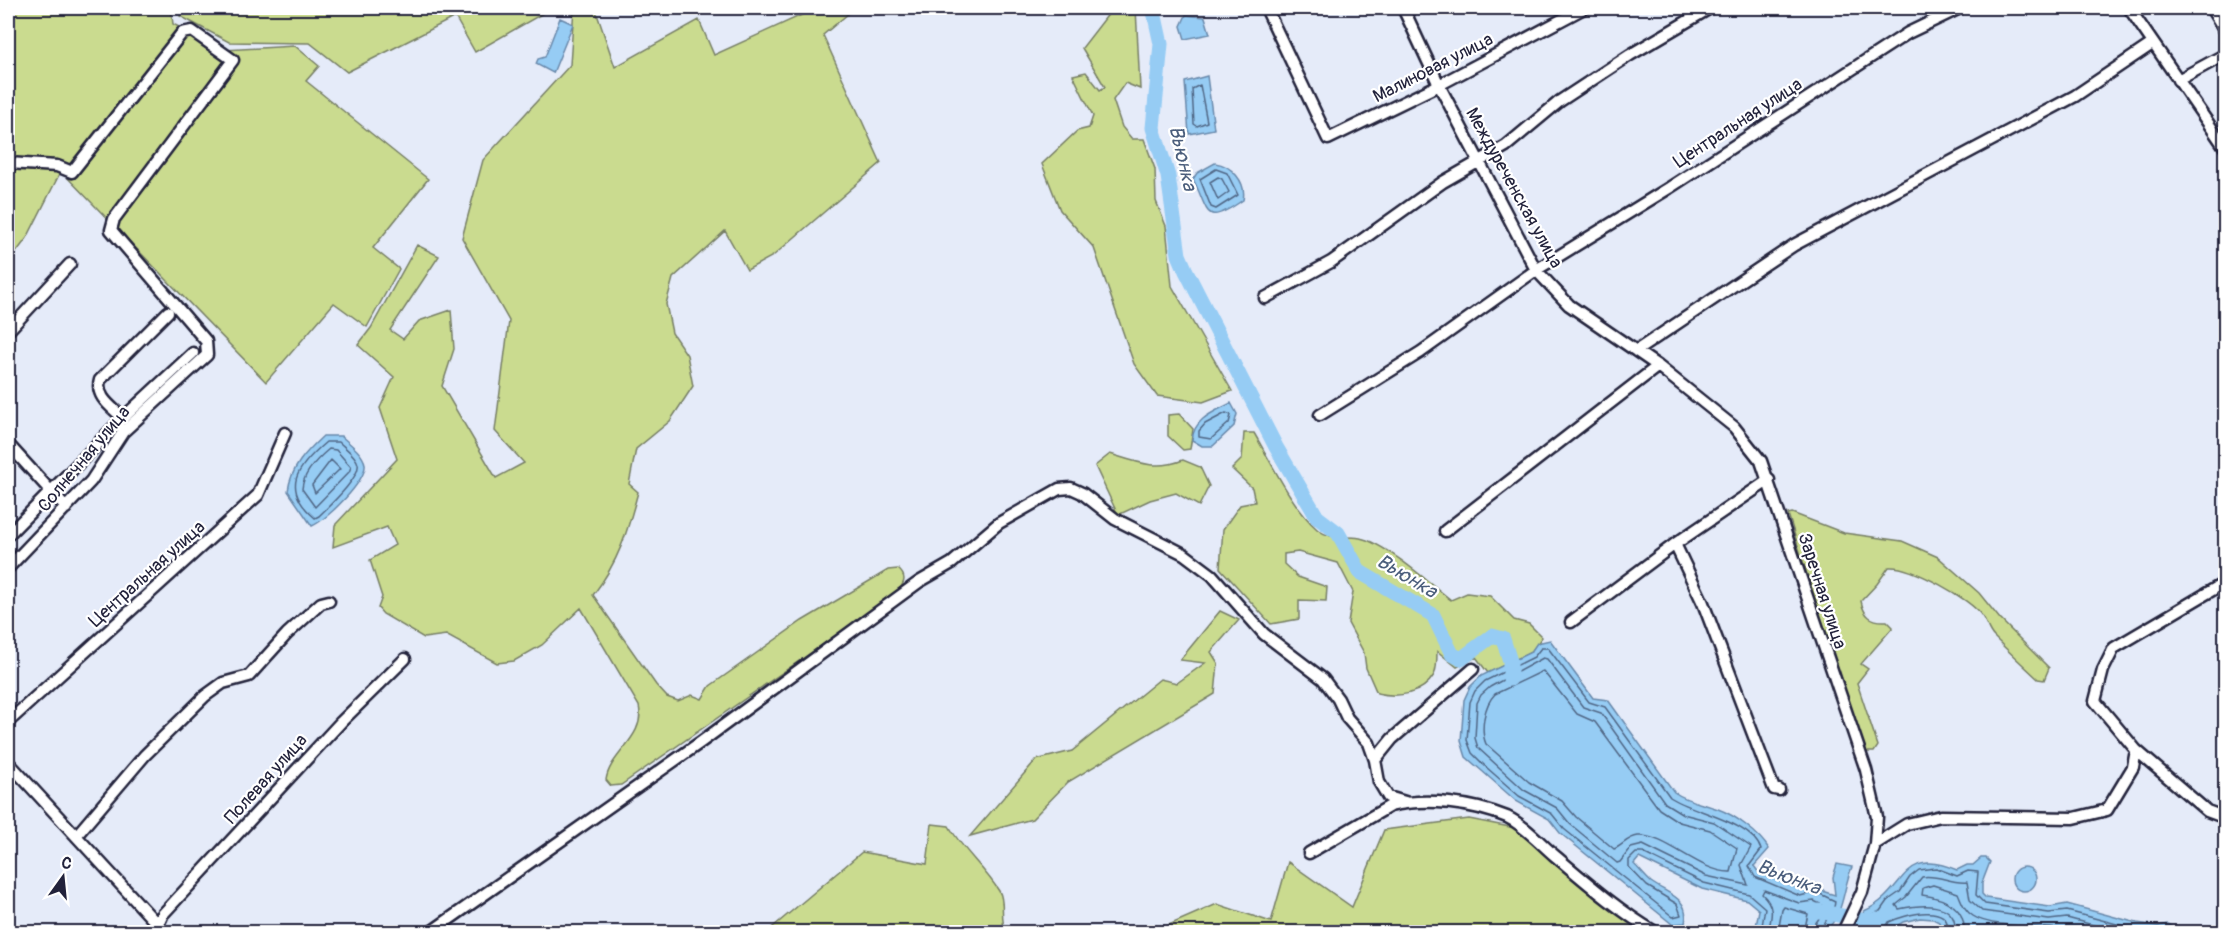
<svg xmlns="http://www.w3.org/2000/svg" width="2233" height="940" font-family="Pangolin,sans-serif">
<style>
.green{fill:#cadb8f;stroke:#767e65;stroke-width:1.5}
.water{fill:#96ccf4;stroke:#6888aa;stroke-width:1.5}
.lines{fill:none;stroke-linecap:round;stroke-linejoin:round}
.shore{stroke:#506685;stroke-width:1.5}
.river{stroke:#96ccf4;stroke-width:15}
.minor-casing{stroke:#22223b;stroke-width:15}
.minor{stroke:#fff;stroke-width:10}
.labels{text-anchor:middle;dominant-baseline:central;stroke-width:4.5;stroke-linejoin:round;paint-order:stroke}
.street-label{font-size:18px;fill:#22223b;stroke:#fff}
.water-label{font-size:20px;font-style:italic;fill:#4b5e7c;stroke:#fff}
</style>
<rect width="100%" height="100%" fill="#e5ebf9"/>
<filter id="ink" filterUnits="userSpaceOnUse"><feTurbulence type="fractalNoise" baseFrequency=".0167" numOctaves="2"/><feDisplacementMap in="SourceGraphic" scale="12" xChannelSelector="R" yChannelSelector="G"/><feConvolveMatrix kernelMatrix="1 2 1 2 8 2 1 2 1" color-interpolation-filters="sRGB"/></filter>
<g filter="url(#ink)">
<path class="green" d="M8 8H171L173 24 224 50 295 46 319 66 306 81 428 179 373 248 399 269 367 327 334 303 266 382 61 171 27 238 8 263Z
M180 8H549L547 11 475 52 455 17 347 72 310 43 229 42 180 16Z
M574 8H595L615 67 699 20 714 55 817 8H855L823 35 881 163 773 256 747 270 725 231 673 278 666 304 672 333 687 355 693 386 670 421 636 449 629 484 638 492C627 533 619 561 593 595L656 685 667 697 678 701 692 695 702 699 710 686 802 621 888 570 898 569C909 578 903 586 894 595L621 785 611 786 606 780C610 753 646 737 639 706L581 608 542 645 514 661 497 663 446 635 424 638 383 614 378 608 382 597 370 560 395 545 387 527 333 547 335 525 397 459 380 408 394 377 358 345 371 328 417 245 439 256 390 330 403 339 419 321 451 310 454 349 442 386 496 478 524 463 495 431 509 321 462 238 483 160 570 65Z
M1113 8H1136L1140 89 1125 83 1113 100 1122 127 1132 139H1144L1155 169 1156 201 1166 226 1172 286 1232 391 1203 402 1157 396 1134 364 1094 248 1060 210 1042 164 1077 131 1089 128 1093 116 1073 75 1086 72 1100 90 1105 87 1082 48Z
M1179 414 1193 429 1190 449 1183 450 1168 436V415Z
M1244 433H1254C1271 462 1292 507 1317 529 1331 541 1344 535 1360 538 1385 543 1431 584 1451 600L1467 593 1490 596 1514 620 1529 624 1542 637 1531 652 1488 673 1476 657 1457 667 1437 651C1437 658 1437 669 1434 675 1422 695 1398 698 1377 693L1366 668 1364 653 1348 623 1353 592 1338 563 1298 552 1284 554V564L1298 577 1327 587 1326 601 1299 600V619L1271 624 1220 568 1223 529 1240 505 1255 502 1252 488 1232 469 1242 459Z
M1110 454C1136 462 1157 471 1183 460L1200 467 1209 486 1199 506 1176 493 1150 500 1118 515 1095 466Z
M1792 513 1844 533 1902 541 1938 557 1979 593 2000 619 2049 668 2044 680 2038 679C2023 665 2008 651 1994 637 1988 631 1987 623 1982 616 1971 599 1910 565 1889 567L1877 584 1861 601C1864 616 1871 622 1887 621L1893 627 1861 664 1868 669 1857 683 1878 746 1874 752H1863L1788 514Z
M1220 611 1239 620 1211 652 1218 663 1215 694 1068 782 1032 819 970 836 1036 760 1072 751 1160 679 1177 683 1205 663 1180 660Z
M1469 819 1520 829 1660 932H1153L1217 904 1271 922 1288 862 1352 907 1384 830Z
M932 824 949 826C963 851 984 867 999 891 1006 902 999 920 1006 932H767L862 852 927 864Z"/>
<path class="water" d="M1186 15 1205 17 1210 34 1185 39 1181 26Z
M560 18 573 24 553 73 536 64 538 59 545 57Z
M1207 76 1214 129 1189 134 1185 82Z
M1215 163C1231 165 1247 182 1243 200 1203 228 1210 212 1193 179L1197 173Z
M1231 403 1237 414 1234 426 1213 446H1202L1192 440C1194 418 1214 412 1231 403Z
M323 436H341C349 443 363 453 365 464 367 480 327 520 312 526L288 491C291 467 306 452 323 436Z
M1550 640 1593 698 1608 700 1674 792C1688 802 1702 803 1718 809 1735 815 1759 833 1769 849L1754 866 1759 873 1803 890 1818 884 1825 892 1835 895 1833 877 1837 864 1852 867C1842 890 1845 915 1824 932H1755L1759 910 1747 900 1702 889 1639 858 1634 864C1640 870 1645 877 1651 882 1668 894 1690 898 1685 923L1672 924 1560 833 1549 819 1516 801 1482 771 1466 757 1461 741 1464 700 1470 687 1481 676 1531 652 1537 643Z
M1981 858H1986L1990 862 1982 883V894L1986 898 2050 907 2067 904 2137 923 2158 926 2168 924 2183 932H1941L1939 922 1933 919 1920 918 1903 922 1887 932H1861L1857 927 1864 911C1908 892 1899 845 1957 870L1967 865H1973Z
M2012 879a12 12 0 1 1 24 0a12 12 0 1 1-24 0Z"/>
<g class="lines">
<path class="shore" d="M1200 85 1207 122 1197 126 1194 124 1192 89Z
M1216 169 1227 173 1238 195 1216 209 1211 207 1200 179Z
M1218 177 1222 179 1229 192 1218 200 1210 182Z
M1226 413 1231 415 1229 423 1211 439 1199 437V431L1205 424Z
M326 442H339C345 448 357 456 358 464 361 477 329 506 319 516L315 518C280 488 297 467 326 442Z
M329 449 336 450 351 467 349 472 315 507 302 489C303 473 317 459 329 449Z
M331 460 340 469 315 493 312 485Z
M1543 658 1547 659 1583 707 1601 713 1665 803 1683 814 1714 822 1751 847 1741 865 1748 885 1706 876 1643 845 1631 848 1620 862 1617 863 1570 824 1557 808 1524 790 1478 748 1475 738 1477 703 1481 695 1490 687Z
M1543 671 1577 714 1595 722 1659 809 1679 822 1710 830 1737 848 1731 872C1700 873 1666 834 1638 836 1628 837 1622 846 1614 849L1576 817 1562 801 1529 782 1486 744C1480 730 1484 705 1495 694Z
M1761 932 1765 908 1749 894 1704 883 1643 853H1636L1629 860V867L1647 886 1677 904 1681 915 1673 917 1564 829 1552 814 1519 796 1486 767 1472 753 1467 740 1470 702 1475 691 1485 681 1534 657 1541 648H1548L1589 702 1605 707 1670 797C1692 812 1753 822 1761 850L1749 866 1755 877 1800 896 1816 892 1835 901C1835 914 1822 921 1821 932
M1768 932C1772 916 1775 906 1762 894L1764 890 1799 903 1814 901 1824 906 1825 910 1815 924 1813 932
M1778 932 1782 910 1784 907 1808 914 1804 932
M1866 932 1864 925 1869 916 1880 911 1887 901 1900 892 1910 877 1919 870 1936 868 1957 876 1968 871 1978 872 1976 895 1985 904 2049 913 2067 911 2136 929 2174 932
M1883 932 1889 922C1904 915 1953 901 1947 932
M1955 932C1958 899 1919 905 1899 909L1896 905 1906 897 1922 877C1938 874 1951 884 1967 882L1970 900 1982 911 2049 920 2067 918 2119 932
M1964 932C1966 906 1944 898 1922 895L1923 888 1933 885 1958 893C1962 902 1964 910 1973 916 1993 930 2059 925 2085 932"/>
<path class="river" d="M1156 8 1154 12 1161 44 1153 128 1168 176 1179 255 1186 271 1276 447 1317 517 1338 533 1360 572 1433 615 1452 654 1461 659 1492 636 1503 639 1510 661V679
M1819 911 1870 922 1878 919"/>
<g class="minor-casing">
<path id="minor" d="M1266 8 1328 139 1439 85 1584 8
M1403 8 1439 85 1536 270 1569 305 1658 366 1734 427 1761 461 1866 770 1877 817 1875 844 1862 892 1843 932
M2129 8 2226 149
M2211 8 2226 32
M2178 80 2226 54
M8 163 57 166 72 172 182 33 192 31 233 60 114 219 111 230 206 341 207 355 123 432 91 481 8 568
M1265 298 1331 262 1443 182 1506 146 1560 101 1630 55 1710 8
M8 331 70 264
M1636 351 1794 245 2075 96 2152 44
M1320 415 1421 352 1536 270 1669 188 1908 33 1960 8
M123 418C112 407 95 397 100 380L168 312
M8 444 66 508
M1445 531 1658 366
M8 535 123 418 193 353
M1675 544 1703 603 1774 789 1779 790
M2226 582 2114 648 2103 670 2095 701 2136 750 2207 811 2226 818
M1571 622 1675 544 1769 480
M8 722 258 495 285 433
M8 762 158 925 162 932
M1405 802 1388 797 1379 782 1375 760 1392 739 1473 669
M76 836 145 755 205 696 223 683 249 676 287 634 321 603 329 601
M1875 844 1907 824 1941 816 2074 818 2107 810 2133 767 2136 750
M1309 853 1390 806C1426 797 1473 803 1507 817 1524 825 1540 843 1554 855 1586 882 1619 911 1655 932
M158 925 163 914 341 722 405 659
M431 932 701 742 919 582 952 563 999 523 1059 489 1071 488 1082 493 1115 519 1184 554 1212 575 1264 634 1323 679 1338 699 1347 718 1369 743 1375 760"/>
</g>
<use href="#minor" class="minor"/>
</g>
</g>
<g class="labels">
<g class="street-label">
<text transform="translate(1433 68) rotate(-27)">Малиновая улица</text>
<text transform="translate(1738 123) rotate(-33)">Центральная улица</text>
<text transform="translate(1514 188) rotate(61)">Междуреченская улица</text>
<text transform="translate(84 459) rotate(-50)">Солнечная улица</text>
<text transform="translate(147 574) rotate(-42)">Центральная улица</text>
<text transform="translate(1822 591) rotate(72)">Заречная улица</text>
<text transform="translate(266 779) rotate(-48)">Полевая улица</text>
</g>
<g class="water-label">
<text transform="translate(1183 158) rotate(77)">Вьюнка</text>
<text transform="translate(1407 576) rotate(31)">Вьюнка</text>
<text transform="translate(1789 877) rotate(21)">Вьюнка</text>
</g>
</g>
<rect width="2233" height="940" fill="none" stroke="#fff" stroke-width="30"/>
<rect x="15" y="15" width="2203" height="910" fill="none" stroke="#22223b" stroke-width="2" filter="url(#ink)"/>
<g transform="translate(63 877) rotate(15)" stroke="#ffffff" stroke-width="4.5" paint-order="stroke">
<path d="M0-4.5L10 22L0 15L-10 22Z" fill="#22223b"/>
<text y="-9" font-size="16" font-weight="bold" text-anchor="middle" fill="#22223b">С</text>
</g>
</svg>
